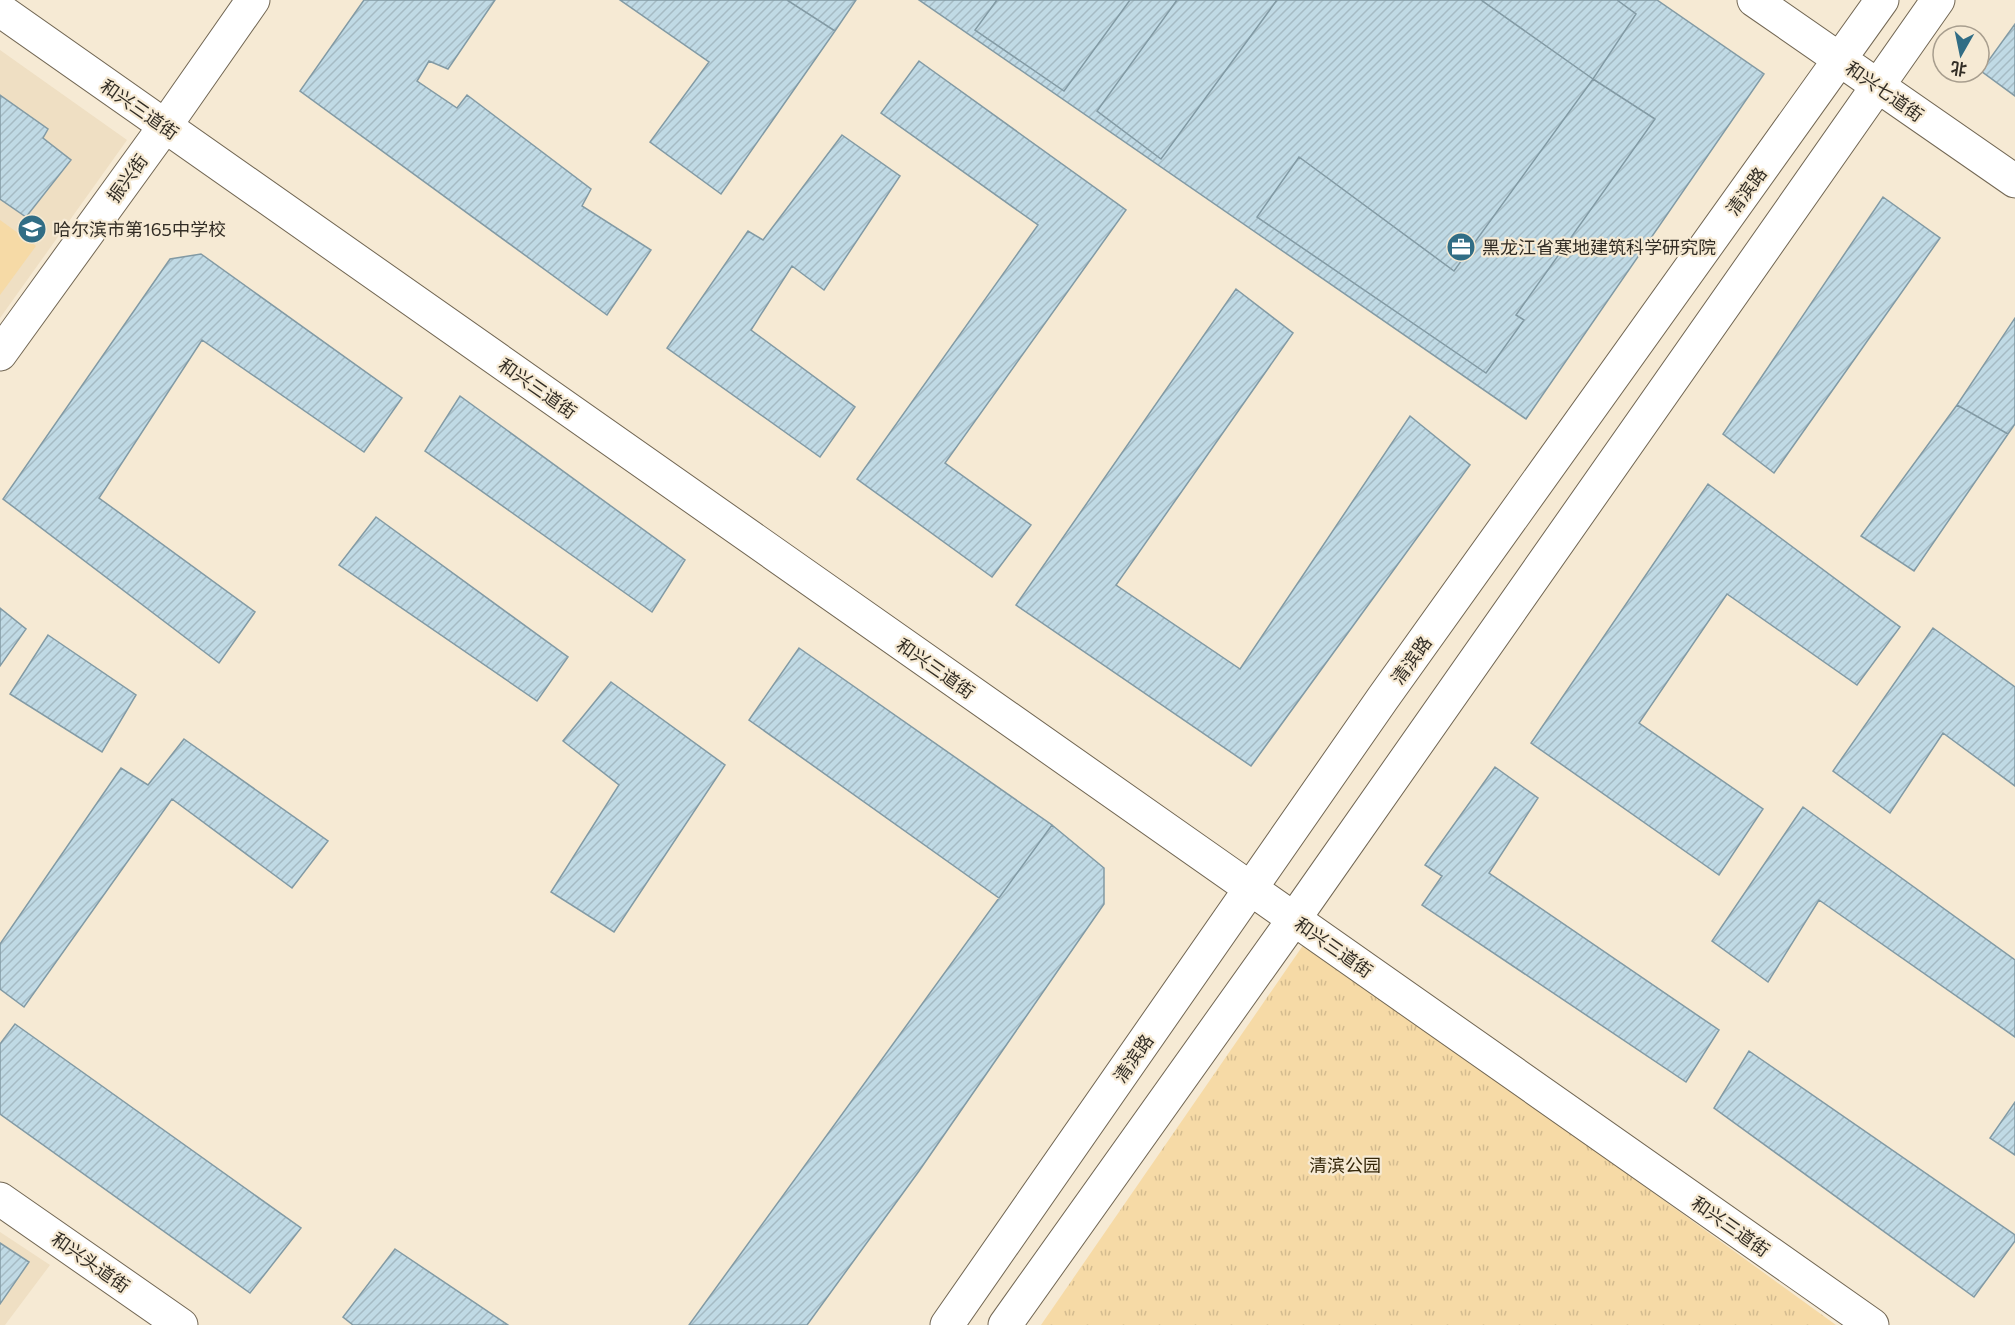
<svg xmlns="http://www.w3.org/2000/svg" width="2015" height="1325" font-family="Commissioner,'Noto Sans SC',sans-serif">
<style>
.built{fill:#efdfc3}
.park{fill:url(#park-tufts)}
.garden{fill:#f6daa6}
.building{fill:url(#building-hatch);stroke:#829aa4;stroke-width:1.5}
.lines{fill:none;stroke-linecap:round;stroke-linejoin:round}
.secondary-casing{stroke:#726754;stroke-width:35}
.secondary{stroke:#fff;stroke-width:33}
.labels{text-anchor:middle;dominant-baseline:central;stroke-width:4.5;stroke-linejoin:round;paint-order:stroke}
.street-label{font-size:18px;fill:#322d25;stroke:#f6ead4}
.poi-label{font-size:18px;fill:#322d25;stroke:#f6ead4;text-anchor:start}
.park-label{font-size:18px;fill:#352709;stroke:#f6ead4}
</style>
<defs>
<pattern id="park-tufts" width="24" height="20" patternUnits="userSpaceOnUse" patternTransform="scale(1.5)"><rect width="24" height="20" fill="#f6daa6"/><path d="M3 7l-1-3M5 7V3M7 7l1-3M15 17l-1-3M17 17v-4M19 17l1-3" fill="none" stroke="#d3bb8f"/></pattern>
<pattern id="building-hatch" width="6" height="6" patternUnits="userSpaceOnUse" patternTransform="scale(1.5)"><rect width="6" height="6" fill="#c0dae5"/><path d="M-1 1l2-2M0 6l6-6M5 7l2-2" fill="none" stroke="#a5bbc4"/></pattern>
</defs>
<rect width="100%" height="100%" fill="#f6ead4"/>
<path class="built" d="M0 50 127 140 0 318Z
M0 1232 50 1265 5 1325H0Z"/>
<path class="park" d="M1306 941 1836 1325H1041Z"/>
<path class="garden" d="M0 220 36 246 0 295Z"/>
<path class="building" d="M364 0H495L448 69 429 61 417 81 457 108 467 95 591 189 582 206 651 250 607 315 300 91Z
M620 0H787L835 31 721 194 650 142 709 62Z
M787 0H856L835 31Z
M919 0H1657L1764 74 1526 419Z
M997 0H1130L1064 91 975 30Z
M1177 0H1277L1161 159 1097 111Z
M1481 0H1617L1636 14 1593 79Z
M2015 24V96L1981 71Z
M919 61 1126 210 945 463 1031 525 992 577 857 479 1038 225 881 113Z
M1593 79 1655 119 1516 315 1524 320 1486 373 1257 217 1299 157 1454 271Z
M0 95 48 129 43 138 71 160 26 217 0 199Z
M842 135 900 176 824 290 792 266 751 330 855 407 820 457 667 348 748 231 763 240Z
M1883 197 1940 238 1774 473 1723 434Z
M201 254 402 398 364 452 202 340 99 498 255 612 219 663 3 499 170 259Z
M1236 289 1293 333 1116 585 1240 669 1410 416 1470 465 1251 766 1016 605Z
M2015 318V424L2008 434 1957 405Z
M460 396 685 560 652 612 425 451Z
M1957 405 2008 434 1914 571 1861 536Z
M1708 484 1900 627 1857 685 1727 594 1639 723 1763 809 1719 875 1531 743Z
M376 517 568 657 537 701 339 565Z
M0 608 26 629 0 666Z
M1933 628 2015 687V786L1943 733 1890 813 1833 771Z
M48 635 136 695 102 752 10 694Z
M799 648 1052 825 999 898 749 720Z
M611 682 725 765 614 932 551 892 619 785 563 741Z
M184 739 328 841 292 888 172 799 24 1007 0 989V944L121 768 148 785Z
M1495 767 1538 798 1489 873 1719 1030 1686 1082 1422 905 1442 876 1425 865Z
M1803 807 2015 960V1037L1819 900 1768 982 1712 941Z
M1052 825 1104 868V904L919 1171 807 1325H689Z
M15 1024 301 1228 250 1293 0 1114V1044Z
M1749 1051 2015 1235V1241L1974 1297 1714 1108Z
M2015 1102V1155L1990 1138Z
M0 1243 29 1262 0 1304Z
M395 1249 508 1325H353L343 1317Z"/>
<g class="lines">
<g class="secondary-casing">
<path id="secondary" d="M1754 0 2015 181
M0 10 1872 1325
M0 354 165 126 253 0
M0 1199 181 1325
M947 1325 1383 698 1882 0
M1005 1325 1294 919 1938 0"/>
</g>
<use href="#secondary" class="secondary"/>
</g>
<defs>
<g id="school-disc" transform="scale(1.5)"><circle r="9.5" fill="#316d85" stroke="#f6ead4"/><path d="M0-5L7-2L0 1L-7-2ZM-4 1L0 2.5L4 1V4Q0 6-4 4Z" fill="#fff"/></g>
<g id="office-disc" transform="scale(1.5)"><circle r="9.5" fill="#316d85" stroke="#f6ead4"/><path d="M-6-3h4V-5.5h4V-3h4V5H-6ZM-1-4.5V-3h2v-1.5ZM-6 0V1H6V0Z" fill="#fff"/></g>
</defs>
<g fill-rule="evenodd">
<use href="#school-disc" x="32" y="229"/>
<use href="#office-disc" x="1461" y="247"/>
</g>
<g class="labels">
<g class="street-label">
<text transform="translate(1885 91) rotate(35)">和兴七道街</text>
<text transform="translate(140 109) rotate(35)">和兴三道街</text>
<text transform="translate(127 178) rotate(-54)">振兴街</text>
<text transform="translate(1746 191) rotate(-54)">清滨路</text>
<text transform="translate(538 388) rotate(35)">和兴三道街</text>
<text transform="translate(1411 660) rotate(-54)">清滨路</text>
<text transform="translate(936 668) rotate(35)">和兴三道街</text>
<text transform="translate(1334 947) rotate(35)">和兴三道街</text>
<text transform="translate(1133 1058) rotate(-55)">清滨路</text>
<text transform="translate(1731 1226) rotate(35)">和兴三道街</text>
<text transform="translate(91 1262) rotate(35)">和兴头道街</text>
</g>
<g class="poi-label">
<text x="53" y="229">哈尔滨市第165中学校</text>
<text x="1482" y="247">黑龙江省寒地建筑科学研究院</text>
</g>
<g class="park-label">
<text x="1345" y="1165">清滨公园</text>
</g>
</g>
<g transform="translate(1961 54) rotate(189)"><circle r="28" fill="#f6ead4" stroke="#a89e8e" stroke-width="1.5"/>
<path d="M0-4.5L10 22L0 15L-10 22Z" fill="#316d85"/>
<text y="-9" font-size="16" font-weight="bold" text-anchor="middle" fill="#322d25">北</text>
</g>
</svg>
